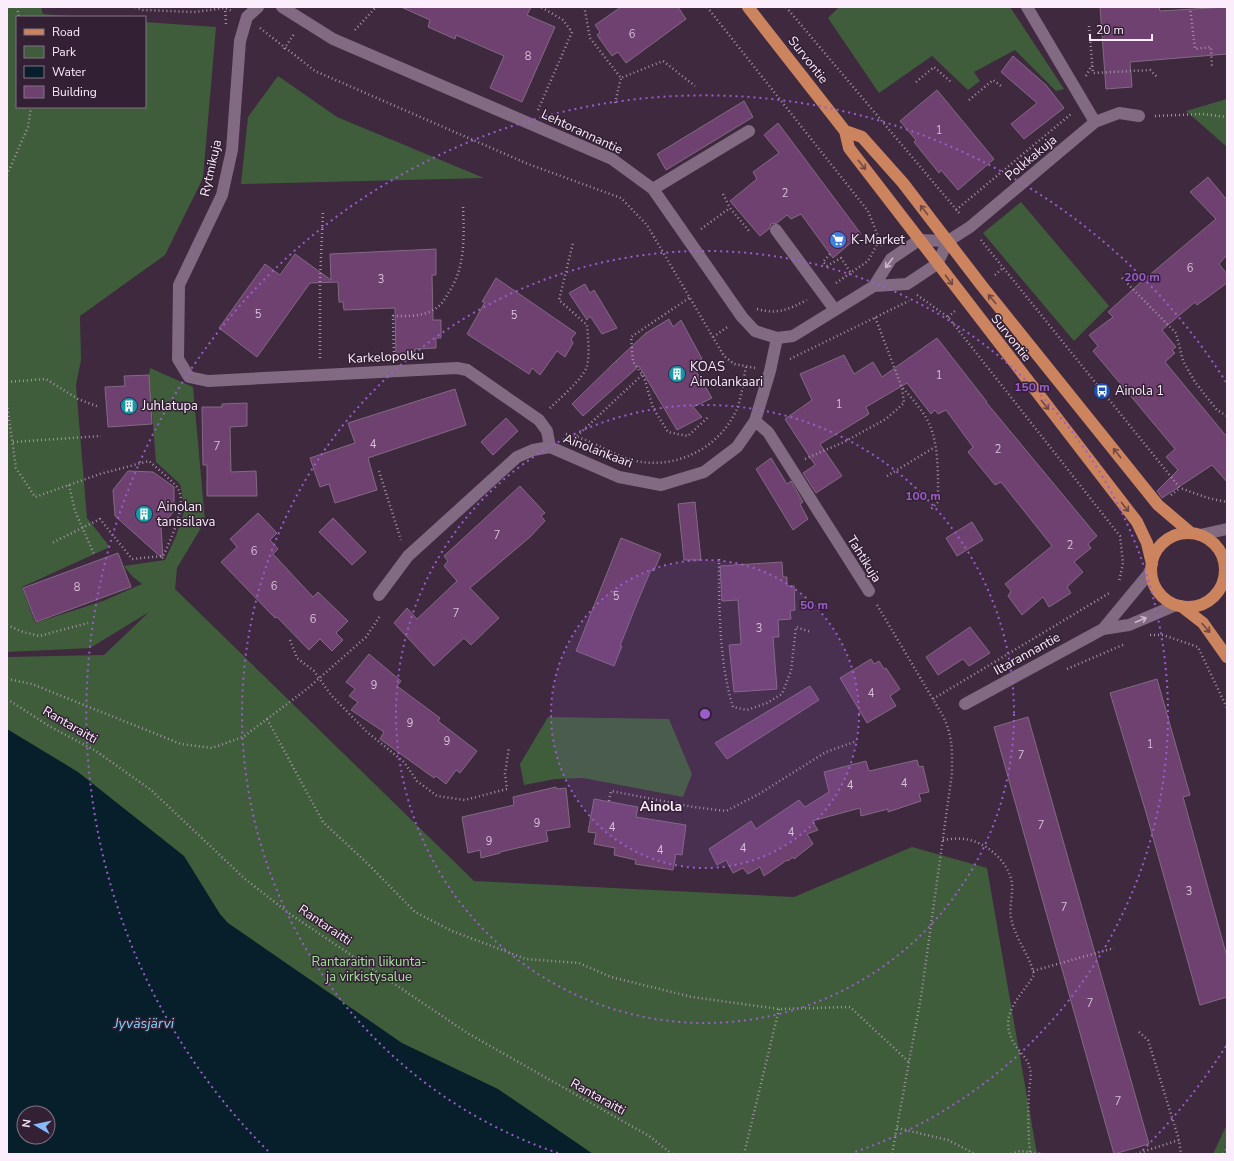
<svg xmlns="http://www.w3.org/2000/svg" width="1234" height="1161" font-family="'Nunito Sans',sans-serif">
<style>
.green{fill:#3f5d3b}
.water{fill:#061f2a;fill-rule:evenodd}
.building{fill:#6f4171;stroke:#826a82}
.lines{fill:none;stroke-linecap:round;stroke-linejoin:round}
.path{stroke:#a493a5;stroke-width:2.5;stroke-dasharray:1 3;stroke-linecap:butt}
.minor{stroke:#826a82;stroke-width:12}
.major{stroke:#cc845e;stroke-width:12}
.oneway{stroke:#704845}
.oneway2{stroke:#cbb9cb}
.ring{fill:none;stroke:#9b5cce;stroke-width:2;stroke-dasharray:2 4}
.labels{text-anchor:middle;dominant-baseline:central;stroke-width:3;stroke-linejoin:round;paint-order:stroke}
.number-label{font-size:11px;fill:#d8c2d8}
.street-label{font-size:13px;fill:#fbedfb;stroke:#332034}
.poi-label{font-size:13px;fill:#fbedfb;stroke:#332034;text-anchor:start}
.park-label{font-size:13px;fill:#a2e598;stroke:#332034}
.neighbourhood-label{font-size:14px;font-weight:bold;fill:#fbedfb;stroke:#332034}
.water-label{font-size:14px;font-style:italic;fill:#7fd5fc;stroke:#332034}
.centre{fill:#9b5cce;stroke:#332034;stroke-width:2}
.ring-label{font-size:12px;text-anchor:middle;font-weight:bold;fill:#9b5cce;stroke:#332034;stroke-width:3;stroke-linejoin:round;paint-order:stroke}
</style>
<rect width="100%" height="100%" fill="#3e293f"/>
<path class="green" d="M7 7H41L43 14 80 17H17V107H145V22L216 27 203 178 165 255 80 316 81 360 76 385 87 518 110 547 22 587 35 623 103 601 142 584 132 576 124 566 165 560 176 536 185 509 180 484 156 462 149 375 150 368 193 387 205 521 177 568 175 589 474 881 794 897 912 847 987 868 1037 1154H443L7 855V657L104 655 149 612 90 648 7 652Z
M839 7H1010L1064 89 1056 91 1015 50 974 72 980 81 968 90 932 56 879 93 828 18Z
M278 76 337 117 484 178 241 184 248 117Z
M1227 99V147L1186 111Z
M1021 202 1109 306 1074 341 983 233Z
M548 717 669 719 692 774 683 797 583 778 555 779 524 785 520 764Z
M1227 1124V1154H1213Z"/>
<path class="water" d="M7 729 78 772 184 856 220 914 228 923 402 1043 498 1089 593 1154H7ZM24 1113H48V1137H24Z"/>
<path class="building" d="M401 7H531L527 15 555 27 522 102 490 88 504 56 456 35 455 39 428 27 430 20Z
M621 7H678L686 19 626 63 618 52 612 56 597 35 600 32 595 25Z
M1100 7H1159L1160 11 1227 7V54L1130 62 1132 87 1106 89Z
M1013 56 1046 85 1064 108 1024 139 1011 124 1037 103 1001 72Z
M937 90 994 159 958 190 941 170 939 173 914 142 916 140 900 121Z
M744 101 753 117 666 170 657 154Z
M778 123 861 234 833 258 801 214 791 219 787 215 777 223 771 224 769 229 760 236 730 201 757 179 753 172 779 153 764 135Z
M1208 177 1227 200V255L1219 264 1227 274V283L1197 305 1195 302 1162 330 1176 347 1172 350 1175 353 1165 362 1227 437V482L1212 465 1162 498 1157 491 1178 470 1166 457 1175 449 1093 351 1098 346 1089 335 1113 317 1108 312 1141 282 1216 219 1190 192Z
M436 249V275H432L433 320H441V338H436V348L415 349V355L396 356 395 308 344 310 343 302H339L338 282 310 283 257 357 219 328 265 264 280 275 295 254 331 280 330 254Z
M496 278 576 333 571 339 573 343 565 357 557 351 540 375 532 368 529 374 467 334 485 302H482Z
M585 284 590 293 594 290 617 328 602 334 590 316 587 320 569 293Z
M669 319 673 327 681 320 702 359 693 366 712 398 693 407 702 417 677 430 639 366 583 416 572 404 616 361 617 362 616 361 646 333Z
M937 338 987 402H986L1097 536 1088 544 1091 548 1074 562 1083 572 1067 587 1071 593 1049 607 1043 597 1022 615 1008 596 1011 591 1005 584 1052 546 1001 482 995 485 968 452 973 447 946 410 938 414 935 410 931 414 907 383 866 407 869 414 820 444 842 476 816 493 803 473 815 465 785 419 812 400 800 374 844 355 854 374 873 362 882 377Z
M149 375 152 424 108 427 105 387 125 386 124 376Z
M455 389 466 425 368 458 377 490 335 503 329 484 320 487 310 458 355 443 348 423Z
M247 403V426L230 427 231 472 256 471 257 496H207V465H203L202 407H222V404Z
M506 418 518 431 493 455 481 442Z
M771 458 787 484 791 481 803 502 800 504 808 519 793 530 756 469Z
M128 471 153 472 174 487V511L161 527 163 559 115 516 113 490Z
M520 486 545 513 541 516 545 521 530 537 470 588 499 618 471 645 464 638 434 666 394 623 407 608 417 619 457 581 444 566 448 561 444 556Z
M695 502 701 560H684L678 504Z
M258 513 277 533 270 540 278 549 273 554 313 597 318 592 348 621 336 633 343 640 332 651 320 639 309 650 277 617 275 618 221 562 237 547 230 539Z
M333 518 366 552 352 565 319 532Z
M972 522 983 540 957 556 946 538Z
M621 538 661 554 654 571 651 570 637 603 620 646H622L614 666 576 651Z
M118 553 131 587 36 622 23 588Z
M782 562 783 577H787V586H794L795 610 790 611 791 619 778 620 779 637H773L777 689 734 692 729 645 741 644 738 600 722 601 720 566Z
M970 627 990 653 969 666 963 659 938 675 926 657Z
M369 654 401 681 397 686 440 718 438 721 477 751 460 773 456 770 446 784 436 776 434 778 380 739 384 732 351 710 358 702 349 696 355 689 346 682Z
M871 659 874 664 879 661 884 669 886 668 900 689 890 696 896 706 867 723 840 678Z
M1157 679 1190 795 1183 797 1227 957V997L1200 1005 1145 809 1110 693Z
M810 686 819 700 727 759 715 743Z
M1028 717 1149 1144 1114 1154 994 727Z
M917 760 919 767 923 766 929 792 919 794 921 801 888 812V809L861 816 860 808 812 821 818 830 807 834 813 844 794 859 793 857 788 861 787 860 764 876 760 867 748 874 743 868 733 873 726 860 717 865 709 849 751 821 756 829 799 800 805 807 829 792 824 772 866 761 869 771Z
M556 787 557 789 566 788 570 827 546 831 548 841 500 852V853L481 858 480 850 468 853 462 817 514 805 513 797Z
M594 799 638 807 636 817 686 825 682 855 676 854 673 870 635 864 636 860 614 855 615 848 594 844 596 833 588 832Z"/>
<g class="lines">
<path class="path" d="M17 7 19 17
M135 7 143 10 194 12 225 8 232 11
M225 7 226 24
M583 7 585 11 590 38 621 78 663 61 695 86
M707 7 868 211 882 246
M786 7 960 214
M1190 7 1195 49 1211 47 1212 68
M1089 26 1093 73 1150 70 1157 77
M260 28 315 71 528 164 621 198 647 225 724 356 734 364 755 368
M355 30 376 7
M284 49 294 34
M1086 76 1092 65
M916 82 934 67 951 82
M969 100 993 80 1001 86
M615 103 621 78
M538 110 572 32 563 20 541 7
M1155 116 1202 114 1227 117
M7 175 28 127 31 107
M723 194 730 208 749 231
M956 210 1071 114
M701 229 730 208
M981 240 1180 488 1208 498 1227 502
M830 254 823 262 827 266 841 258 851 273
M995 275 1003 268
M1122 278 1176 333 1183 361 1195 382 1217 410 1227 416
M836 283 868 261 879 241
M917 295 948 317 1120 536 1123 563 1119 582
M689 298 631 337 633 362 644 377 653 408 668 432 688 436 708 417
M757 309C778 315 789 309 807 300
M948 317 955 311
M713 337 729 326
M394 356 393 316C406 316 421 317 433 310 440 307 445 299 449 292 466 266 464 235 463 205
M320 358V280L323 210
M790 359 909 301
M7 382 46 379 78 399 99 407
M903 388C914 401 927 415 932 431 939 453 938 480 938 502L930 510
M7 404 16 468 35 497 100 474 149 461C158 469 168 477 176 486 190 501 170 541 163 556L132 559 100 519 52 543
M550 408C560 398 583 379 587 366 590 353 588 338 587 325L559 300 573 243
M566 434C587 438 605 450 625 458 668 473 717 452 736 411 742 398 743 380 746 367
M577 436 642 375
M13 442 101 436
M805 459 844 442 886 419 904 403 902 388 875 317
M379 471 401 540
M887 476 935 447
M69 485 75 511 94 554
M1171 495 1180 488
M719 559C719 607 719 662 733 707L747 710 767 703 782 694 791 671 796 627 811 632
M877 605 943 716C953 737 952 750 952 773L921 997 892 1154
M7 625 23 632 39 636 88 623
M1150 635H1163L1198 647 1227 708
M290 640 297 658 314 671 331 695 367 732 404 762 417 781 437 796 465 800 507 789 505 774 509 747
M1067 669 1125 644
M7 679 32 684 181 744 212 748 243 737 307 689 366 637 380 616
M7 699 49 726 96 751 151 790 245 879 290 914 469 1034 649 1136 672 1154
M933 699 1111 592
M267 719 323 822 368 864 415 912 452 931 526 959 579 963 611 977 692 997 779 1009 850 1007 909 1062
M609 801 611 791 694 807 726 811 759 794 826 752 857 741
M943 840C950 839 957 838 964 839 986 841 1010 863 1012 884 1013 896 1009 907 1011 918 1015 939 1030 955 1034 975 1021 997 997 1015 1014 1043 1019 1052 1028 1058 1030 1069 1032 1076 1029 1086 1029 1093 1028 1113 1028 1132 1030 1152
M1033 971 1114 948
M1139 1032 1148 1040 1179 1140
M897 1128 948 1140 975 1154
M744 1154 779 1009
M1011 1154 1020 1151 1043 1154
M1136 1154 1179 1140 1181 1154
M1224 1154 1227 1148"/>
<path class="minor" d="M258 7 247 17 240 41 232 150 222 195 179 285 178 359 189 377 208 381 457 368 467 370 539 420 547 431 550 447
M282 7 333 39 612 159 653 189 742 317 755 331 777 338 793 336 874 286 907 284 937 264 948 241
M1027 7 1095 122
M653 189 749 131
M776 230 835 310
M948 241 970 227 1095 122 1119 113 1139 116
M874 286 891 259 919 240 948 241
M755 421 768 432 869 591
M1200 535 1227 529
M1225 570 1227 568
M379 595 408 556 517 457 533 450 550 447 619 477 661 485 704 472 737 447 755 421 770 371 777 338
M1103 629 1151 571
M965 704 1103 629 1129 625 1176 605"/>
<path class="major" d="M748 7 845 131 849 148 1137 522 1147 543 1152 564
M845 131 862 137 903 183 982 286 1158 505 1191 533
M1151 570a37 37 0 1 1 74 0a37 37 0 1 1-74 0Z
M1181 606 1203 623 1227 657"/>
</g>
<defs><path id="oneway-shaft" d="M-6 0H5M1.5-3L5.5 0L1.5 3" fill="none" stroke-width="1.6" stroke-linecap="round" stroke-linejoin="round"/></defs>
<g class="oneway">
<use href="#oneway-shaft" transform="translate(862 165) rotate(52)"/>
<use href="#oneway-shaft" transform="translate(924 210) rotate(-128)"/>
<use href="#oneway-shaft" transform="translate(949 280) rotate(53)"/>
<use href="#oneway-shaft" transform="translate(992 299) rotate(-130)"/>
<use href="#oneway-shaft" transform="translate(1045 405) rotate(52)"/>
<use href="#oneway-shaft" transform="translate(1117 453) rotate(-129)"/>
<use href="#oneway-shaft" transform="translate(1125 507) rotate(52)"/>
<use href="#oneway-shaft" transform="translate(1206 628) rotate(49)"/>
</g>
<g class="oneway2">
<use href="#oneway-shaft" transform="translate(889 263) rotate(127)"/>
<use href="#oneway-shaft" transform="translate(1141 620) rotate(-23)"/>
</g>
<circle cx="705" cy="714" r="154" fill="#9b5cce" fill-opacity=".12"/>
<g class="ring">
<circle cx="705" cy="714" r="154"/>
<circle cx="705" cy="714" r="309"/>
<path d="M558 1153A463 463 0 1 1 852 1153"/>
<path d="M1226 1046A618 618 0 0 1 1142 1151M268 1151A618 618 0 1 1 1226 382"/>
</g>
<defs>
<g id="supermarket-disc" transform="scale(0.9)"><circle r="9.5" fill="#3f7fe0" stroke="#332034"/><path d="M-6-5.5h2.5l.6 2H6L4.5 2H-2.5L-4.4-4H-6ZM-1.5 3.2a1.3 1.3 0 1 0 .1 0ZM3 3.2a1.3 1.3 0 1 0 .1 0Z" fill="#fff"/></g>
<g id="building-disc" transform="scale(0.9)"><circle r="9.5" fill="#0f9aa8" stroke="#332034"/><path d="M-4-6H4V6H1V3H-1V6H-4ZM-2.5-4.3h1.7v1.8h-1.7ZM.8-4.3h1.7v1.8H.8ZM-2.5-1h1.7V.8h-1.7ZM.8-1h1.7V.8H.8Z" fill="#fff"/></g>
<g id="bus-disc" transform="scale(0.9)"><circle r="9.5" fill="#1a4fb4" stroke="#332034"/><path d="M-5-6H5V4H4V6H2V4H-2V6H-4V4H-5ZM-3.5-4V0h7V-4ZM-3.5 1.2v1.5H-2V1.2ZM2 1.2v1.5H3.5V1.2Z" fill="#fff"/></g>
</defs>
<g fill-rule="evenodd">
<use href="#supermarket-disc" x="838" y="240"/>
<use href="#building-disc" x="677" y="374"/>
<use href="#bus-disc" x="1102" y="391"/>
<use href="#building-disc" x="129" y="406"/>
<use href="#building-disc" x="144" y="514"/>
</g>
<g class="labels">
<g class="number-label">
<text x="632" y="34">6</text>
<text x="528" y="56">8</text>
<text x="939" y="130">1</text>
<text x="785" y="193">2</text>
<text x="1190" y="268">6</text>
<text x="381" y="279">3</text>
<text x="258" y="314">5</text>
<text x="514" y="315">5</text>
<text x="939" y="375">1</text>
<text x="839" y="404">1</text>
<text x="373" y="444">4</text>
<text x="217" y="446">7</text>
<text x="998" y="449">2</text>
<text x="497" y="535">7</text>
<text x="1070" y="545">2</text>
<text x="254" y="551">6</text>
<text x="274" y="586">6</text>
<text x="77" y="587">8</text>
<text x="616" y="596">5</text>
<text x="456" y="613">7</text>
<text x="313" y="619">6</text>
<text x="759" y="628">3</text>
<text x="374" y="685">9</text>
<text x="871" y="693">4</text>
<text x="410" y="723">9</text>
<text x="447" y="741">9</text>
<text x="1150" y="744">1</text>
<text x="1021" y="755">7</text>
<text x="904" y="783">4</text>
<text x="850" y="785">4</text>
<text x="537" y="823">9</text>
<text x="1041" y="825">7</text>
<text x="612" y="827">4</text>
<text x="791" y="832">4</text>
<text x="489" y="841">9</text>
<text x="743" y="848">4</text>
<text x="660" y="850">4</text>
<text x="1189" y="891">3</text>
<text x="1064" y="907">7</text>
<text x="1090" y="1003">7</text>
<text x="1118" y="1101">7</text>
</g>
<g class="street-label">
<text transform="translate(808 60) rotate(52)">Survontie</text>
<text transform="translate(582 132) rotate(25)">Lehtorannantie</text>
<text transform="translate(1031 158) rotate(-40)">Polkkakuja</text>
<text transform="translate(211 168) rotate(-77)">Rytmikuja</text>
<text transform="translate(1011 338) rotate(52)">Survontie</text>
<text transform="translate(386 357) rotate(-3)">Karkelopolku</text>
<text transform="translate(598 451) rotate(21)">Ainolankaari</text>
<text transform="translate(864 559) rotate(58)">Tahtikuja</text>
<text transform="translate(1027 654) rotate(-29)">Iltarannantie</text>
<text transform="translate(70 725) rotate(30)">Rantaraitti</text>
<text transform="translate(325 925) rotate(34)">Rantaraitti</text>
<text transform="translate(598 1097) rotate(29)">Rantaraitti</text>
</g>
<g class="poi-label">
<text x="851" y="240">K-Market</text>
<text x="690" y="367">KOAS<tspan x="690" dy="15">Ainolankaari</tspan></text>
<text x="1115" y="391">Ainola 1</text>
<text x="142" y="406">Juhlatupa</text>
<text x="157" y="507">Ainolan<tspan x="157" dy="15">tanssilava</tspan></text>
</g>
<g class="park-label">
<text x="369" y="962">Rantaraitin liikunta-<tspan x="369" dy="15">ja virkistysalue</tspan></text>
</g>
<g class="neighbourhood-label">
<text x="661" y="806">Ainola</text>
</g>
<g class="water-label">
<text x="144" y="1023">Jyväsjärvi</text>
</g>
</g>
<circle cx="705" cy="714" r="6" class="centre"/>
<g class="ring-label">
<text x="1142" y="281">200 m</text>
<text x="1032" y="391">150 m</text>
<text x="923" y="500">100 m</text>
<text x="814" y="609">50 m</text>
</g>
<rect width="1234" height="1161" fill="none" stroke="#fbedfb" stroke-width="16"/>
<rect x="16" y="16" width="130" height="92" fill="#332034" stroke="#837284"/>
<rect x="24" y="29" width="20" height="6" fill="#cc845e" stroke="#837284"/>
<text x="52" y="36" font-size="12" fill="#fbedfb">Road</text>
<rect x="24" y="46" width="20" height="12" fill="#3f5d3b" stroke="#837284"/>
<text x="52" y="56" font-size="12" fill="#fbedfb">Park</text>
<rect x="24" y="66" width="20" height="12" fill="#061f2a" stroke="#837284"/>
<text x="52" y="76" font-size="12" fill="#fbedfb">Water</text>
<rect x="24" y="86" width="20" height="12" fill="#6f4171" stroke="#837284"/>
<text x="52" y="96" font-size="12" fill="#fbedfb">Building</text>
<g transform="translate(36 1125) rotate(279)"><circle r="19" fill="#332034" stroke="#837284"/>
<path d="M0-3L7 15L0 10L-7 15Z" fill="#86bbfb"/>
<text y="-6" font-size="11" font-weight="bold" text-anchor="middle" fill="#fbedfb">N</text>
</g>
<path d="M1090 34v6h62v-6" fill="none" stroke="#fbedfb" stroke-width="2"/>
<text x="1096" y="34" font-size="12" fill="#fbedfb" stroke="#332034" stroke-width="3" paint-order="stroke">20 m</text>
</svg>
